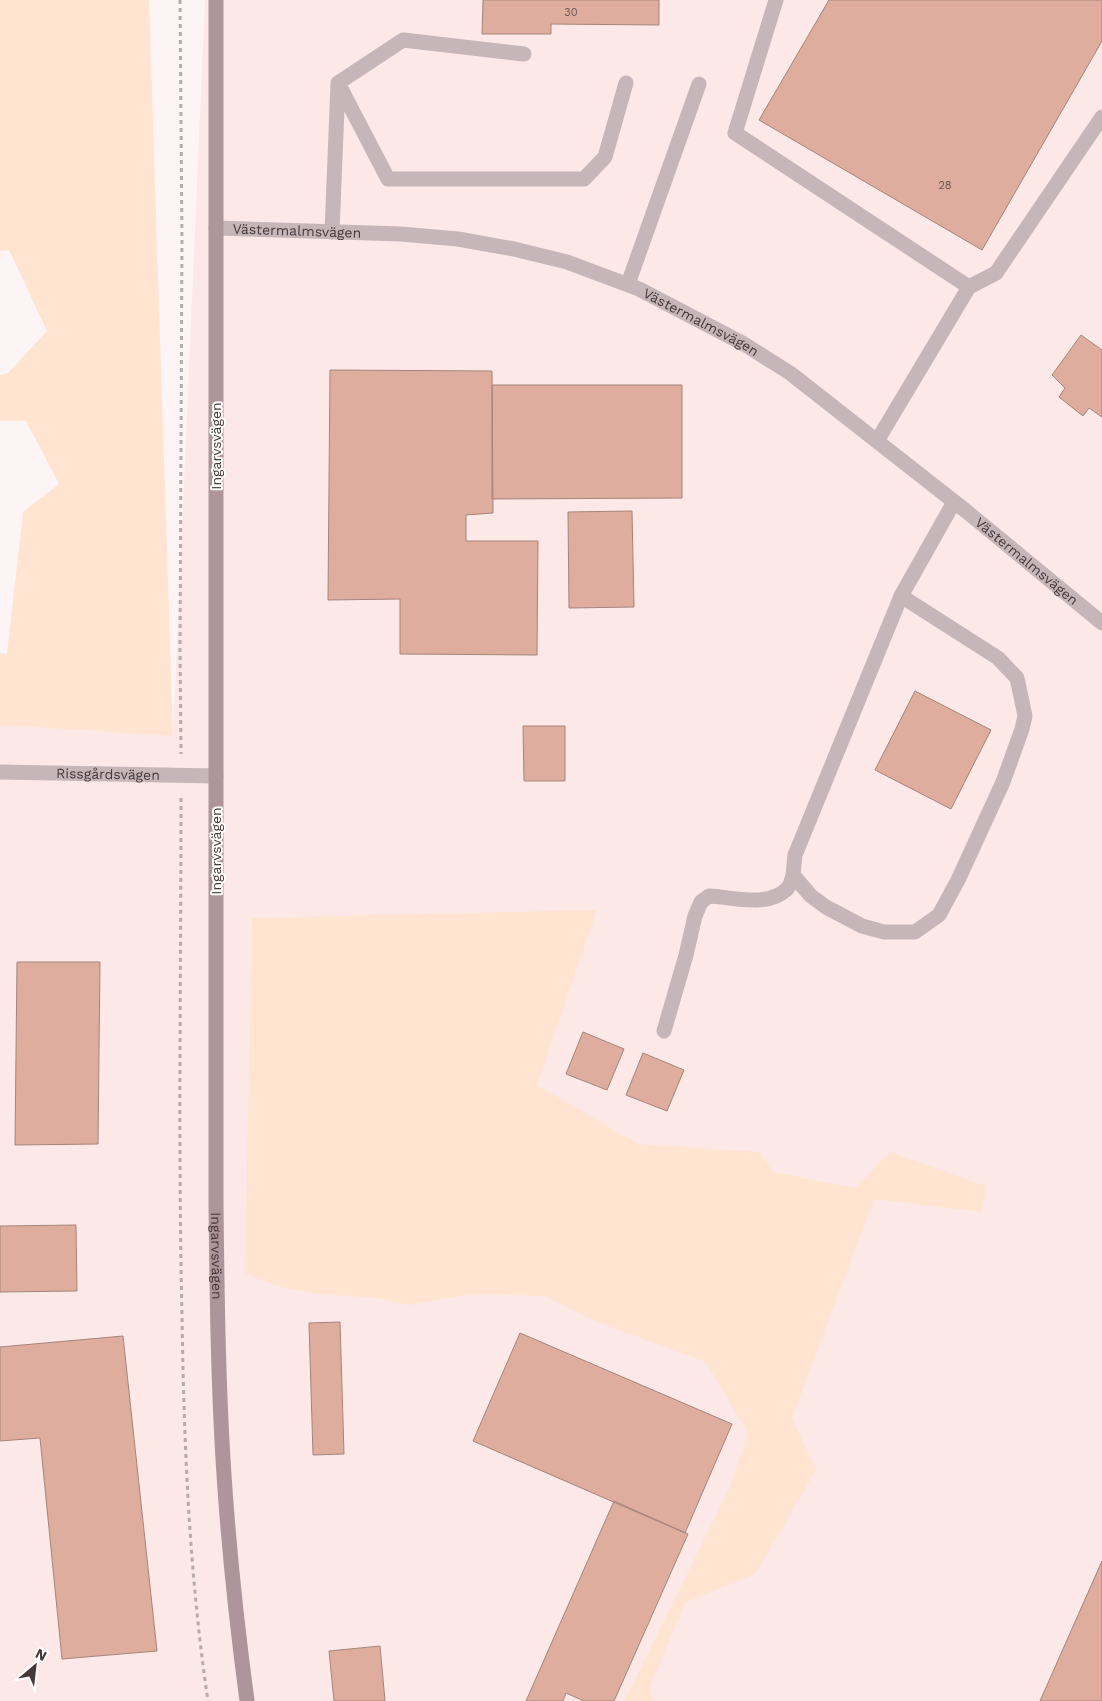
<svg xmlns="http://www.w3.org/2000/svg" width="1102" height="1701" font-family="'Work Sans',sans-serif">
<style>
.built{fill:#fbe8e7}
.green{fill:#ffe4d1}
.building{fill:#dead9d;stroke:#a5857b}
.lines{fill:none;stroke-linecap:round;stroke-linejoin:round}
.path{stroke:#b6abab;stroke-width:3;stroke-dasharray:4 4;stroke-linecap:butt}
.lane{stroke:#c6b6b9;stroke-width:15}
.street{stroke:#c6b6b9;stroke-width:15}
.secondary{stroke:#ad959b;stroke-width:15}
.labels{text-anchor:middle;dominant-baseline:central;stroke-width:4;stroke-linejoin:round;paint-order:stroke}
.number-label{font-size:11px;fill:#6d5551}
.street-label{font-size:14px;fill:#473838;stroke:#fff}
</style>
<rect width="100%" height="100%" fill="#fdf5f5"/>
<path class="built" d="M205 0H1102V1701H0V725L173 736Z"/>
<path class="green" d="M0 0H149L173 736 0 725V653L7 654 23 512 59 484 26 421H0V375L8 373 47 331 9 250 0 251Z
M597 910 537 1085 638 1144 760 1152 773 1172 856 1188 890 1152 986 1186 982 1212 874 1199 792 1418 816 1470 755 1574 685 1602 649 1689 653 1701H626V1698L730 1487 748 1433 706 1362 600 1323 545 1296 470 1294 409 1305 376 1298 319 1294 285 1288 245 1274 252 918Z"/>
<path class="building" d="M483 0H659V25L551 24V34H482Z
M829 0H1102V41L982 250 759 120Z
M1081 335 1102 350V417L1089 408 1083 416 1059 397 1065 388 1052 375Z
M330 370 492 371 493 513 466 515V541H538L537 655 400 654V599L328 600Z
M492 385H682V498L492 499Z
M632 511 634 607 569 608 568 512Z
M915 691 991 730 951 809 875 770Z
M523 726H565V781H524Z
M17 962H100L98 1144 15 1145Z
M583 1032 624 1049 607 1090 566 1074Z
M643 1053 684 1070 667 1111 626 1095Z
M76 1225 77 1291 0 1292V1226Z
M340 1322 344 1454 313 1455 309 1323Z
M520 1333 732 1424 685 1533 473 1441Z
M123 1336 157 1651 62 1659 40 1438 0 1441V1347Z
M614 1501 688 1534 614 1701H584L566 1693 563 1701H526Z
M1102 1561V1701H1040Z
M380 1646 385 1701H334L329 1651Z"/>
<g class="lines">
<path class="path" d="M180 0 182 241 180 649 181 754
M181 798C181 970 178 1143 182 1316 184 1445 189 1573 208 1701"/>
<path class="lane" d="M776 0 735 133 969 287 996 273 1102 117
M338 83 388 179H584L605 157 626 83
M338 83 403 40 524 54
M332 232 338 84
M628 284 699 84
M901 596 998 658 1017 678 1025 716 1022 729 1003 782 958 880 939 915 915 932H884L862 926 826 907 811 896 793 875 795 855 901 596 954 502
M664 1031 686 955 695 916 701 902 709 896C733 897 767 908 787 889 790 886 792 879 793 875"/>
<g class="street">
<path id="s1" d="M216 228 401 234 458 239 514 249 567 262 639 289 744 344 790 373 966 511 1102 623"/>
<path d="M877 441 969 287"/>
<path id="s2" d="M0 772 216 776"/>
</g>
<path class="secondary" id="s3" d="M216 0V1203C217 1293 218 1384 224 1475 229 1551 237 1626 247 1701"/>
</g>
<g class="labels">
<g class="number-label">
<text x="571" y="12">30</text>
<text x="945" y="185">28</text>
</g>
<g class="street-label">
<text stroke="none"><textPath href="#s1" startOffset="81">Västermalmsvägen</textPath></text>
<text stroke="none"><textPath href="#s1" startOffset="501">Västermalmsvägen</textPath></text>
<text transform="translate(216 446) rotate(-90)">Ingarvsvägen</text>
<text stroke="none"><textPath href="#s1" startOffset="906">Västermalmsvägen</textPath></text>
<text stroke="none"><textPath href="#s2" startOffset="108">Rissgårdsvägen</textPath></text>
<text transform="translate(216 851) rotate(-90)">Ingarvsvägen</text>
<text stroke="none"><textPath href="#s3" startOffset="1256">Ingarvsvägen</textPath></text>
</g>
</g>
<g transform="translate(35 1666) rotate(28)" stroke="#ffffff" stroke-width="4" paint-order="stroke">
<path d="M0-4L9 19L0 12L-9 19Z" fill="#473838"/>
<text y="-8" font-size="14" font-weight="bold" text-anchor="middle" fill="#473838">N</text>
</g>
</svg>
